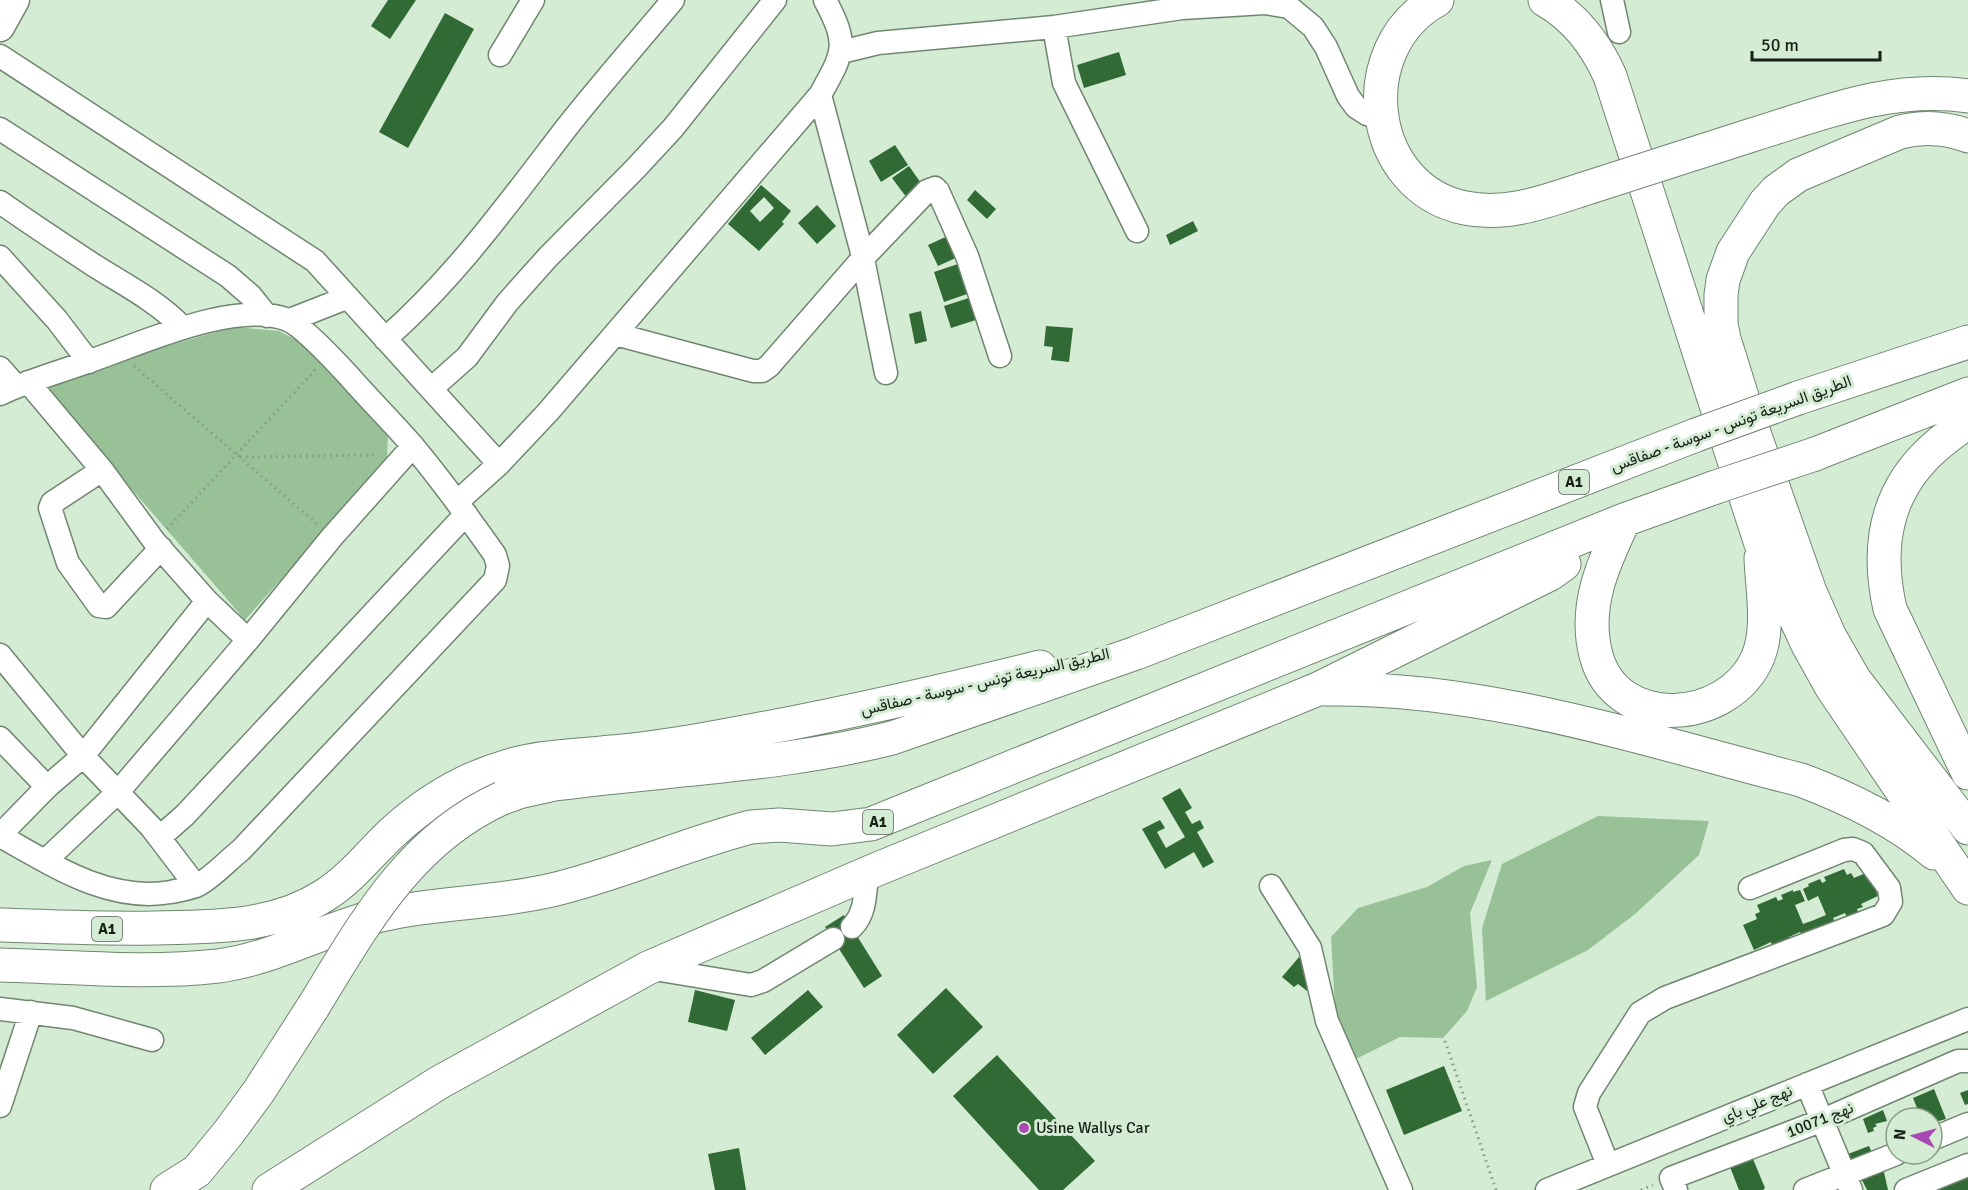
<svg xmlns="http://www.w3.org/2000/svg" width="1968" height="1190" font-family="Signika,Vazirmatn,sans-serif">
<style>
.green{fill:#98c198}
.building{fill:#326a35;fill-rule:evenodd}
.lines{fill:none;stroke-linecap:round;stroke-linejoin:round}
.minor-casing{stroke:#708670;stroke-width:25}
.major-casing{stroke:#708670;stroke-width:31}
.highway-casing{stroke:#708670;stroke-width:35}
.path{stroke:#869986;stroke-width:3;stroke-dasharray:1.5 4.5;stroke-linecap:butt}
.minor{stroke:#fff;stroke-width:22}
.major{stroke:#fff;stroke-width:28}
.highway{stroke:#fff;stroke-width:33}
.highway-bridge-casing{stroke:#708670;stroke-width:35;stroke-linecap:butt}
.highway-bridge{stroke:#fff;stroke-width:33}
.poi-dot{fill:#a948b0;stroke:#d3ecd3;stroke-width:2}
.labels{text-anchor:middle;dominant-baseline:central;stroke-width:6;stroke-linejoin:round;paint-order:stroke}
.shield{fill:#d3ecd3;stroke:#505e50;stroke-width:1.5}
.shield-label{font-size:15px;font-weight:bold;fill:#182118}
.street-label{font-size:16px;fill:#182118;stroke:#d3ecd3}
.poi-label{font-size:16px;fill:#182118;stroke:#d3ecd3;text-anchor:start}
</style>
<rect width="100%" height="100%" fill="#d3ecd3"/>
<path class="green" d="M234 327 279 331 298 341 388 430 387 460 245 620 39 382Z
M1598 816 1709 821 1699 855 1635 914 1588 950 1486 1001 1482 928 1502 864Z
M1492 860 1470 913 1477 987 1467 1011 1443 1038 1400 1037 1358 1058H1348L1335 1008 1331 937 1358 908 1427 887 1464 866Z"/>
<path class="building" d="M388 0H416L390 39 371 26Z
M445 13 474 29 408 148 379 132Z
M1119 52 1126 75 1084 88 1077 65Z
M895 145 908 165 881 182 869 161Z
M909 166 923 186 907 198 892 178Z
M761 185 791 211 782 222 784 224 759 251 728 224ZM764 197 774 208 760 222 750 211Z
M975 190 996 209 987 219 967 200Z
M817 205 836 226 817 244 798 223Z
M1193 221 1198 231 1170 245 1166 235Z
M950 235 960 256 938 266 928 245Z
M961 263 970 293 944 302 934 272Z
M975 296 982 318 951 328 944 306Z
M921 311 927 341 915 344 909 314Z
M1046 326 1073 328 1069 362 1051 360 1053 347 1044 346Z
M1180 788 1192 808 1185 812 1192 824 1200 820 1204 828 1197 832 1214 862 1203 868 1194 852 1165 869 1142 829 1160 820 1165 828 1157 832 1166 848 1185 837 1162 798Z
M1844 869 1847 875 1851 873 1854 878 1868 872 1878 896 1861 904 1863 907 1857 909 1859 913 1847 918 1845 913 1833 918 1835 922 1802 935 1800 932 1789 937 1791 942 1772 946 1771 942 1754 950 1743 925 1757 919 1755 914 1760 912 1757 905 1776 897 1778 901 1783 899 1781 895 1793 890V892L1800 890 1805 901 1795 905 1803 924 1814 920 1826 915 1818 896 1808 901 1803 889 1809 886 1808 884 1820 879 1822 883 1826 881 1824 877Z
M844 915 882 976 864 988 825 927Z
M1299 957 1312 967 1317 978 1307 991 1298 984 1294 987 1282 977Z
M946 988 983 1027 933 1074 897 1035Z
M695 990 735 1000 727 1031 688 1022Z
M808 990 823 1007 765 1055 751 1038Z
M997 1055 1095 1161 1063 1190H1039L953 1096Z
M1444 1066 1462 1111 1404 1135 1386 1090Z
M1934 1089 1946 1119 1935 1122 1932 1118H1921L1913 1098Z
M1968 1090V1104L1965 1105 1960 1093Z
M1883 1110 1887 1121 1875 1124 1877 1126 1873 1128 1874 1131 1868 1133 1863 1119Z
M1869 1146 1874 1158 1852 1167 1848 1154Z
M739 1148 746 1190H715L708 1154Z
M1753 1159 1765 1188 1763 1190H1739L1730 1167Z
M1883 1168 1888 1190H1867L1861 1178Z
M1968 1174V1190H1929Z"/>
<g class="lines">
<g class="minor-casing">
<path id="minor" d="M1612 0 1619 32
M1054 27 1064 83 1137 231
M841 52 878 43 1054 27 1182 8 1265 3 1289 7 1313 27 1326 47 1348 96 1356 107 1367 114 1383 119
M500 55 533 0
M0 56 315 261 499 464
M820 95 861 249 886 373
M0 129 228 276 251 296 267 316
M0 202C31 224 63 245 95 266 125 285 157 301 182 327
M0 257 57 320 89 362
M290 320 346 298
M615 334 753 371H762L769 366 863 258 927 191 935 188 938 191 967 256 1000 356
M385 339C456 277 510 201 567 127 601 84 638 42 673 0
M0 368 16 386
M28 382 102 470 154 541 207 601 248 640
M431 389 467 357 507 303 548 257 635 169 673 128 775 0
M0 394C29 380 60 372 90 361 140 344 236 299 288 320 302 326 336 362 348 375 369 399 392 422 413 446 442 481 469 518 495 555L498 566 495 580 241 850C227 861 213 877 198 885 189 889 180 890 171 892 108 903 53 865 0 836
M102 470 52 503 50 508 68 563 99 606 106 607 161 548
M457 502 499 464 548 412 820 95C844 52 849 45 825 0
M0 655 83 756 151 827 196 886
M0 738 47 787
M0 835 47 787 83 756 207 601
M160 837 185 815 466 514
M45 861 118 792 248 640 332 537 413 446
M1271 886 1310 948 1327 1021 1401 1190
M852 927C866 913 865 893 867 874
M648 968 751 985 763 981 833 939
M0 1009 73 1018 152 1040
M1807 1084 1851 1190
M0 1106 31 1012
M1932 1139 1968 1124
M1608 1165 1585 1107 1589 1093 1640 1013 1665 998 1883 915 1891 902 1889 888 1863 853 1853 849 1844 850 1750 888
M1547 1190 1968 1019
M1676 1190 1671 1178 1823 1120 1958 1061H1968
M1805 1190 1896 1154
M1906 1190 1968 1165"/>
</g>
<g class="major-casing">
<path id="major" d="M0 27 15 0"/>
</g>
<g class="highway-casing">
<path id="highway" d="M1437 0C1350 48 1367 188 1465 208 1509 217 1549 200 1590 187
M1545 0C1575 17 1596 45 1610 76L1760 541 1808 645 1832 688 1968 888
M1752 135C1824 113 1890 85 1968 96
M1968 136C1945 127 1924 126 1900 132L1798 175 1776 191 1765 203 1733 252 1723 280 1721 295V324L1724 339 1748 416 1810 592 1830 637 1854 679 1968 828
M1798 398 1968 342
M1968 421C1957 430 1945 438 1935 447 1885 491 1876 547 1890 609L1968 773
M1815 454 1968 394
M1624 520C1604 562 1583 606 1596 655 1616 732 1729 725 1758 657 1770 627 1762 589 1761 558
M1326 689C1488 687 1645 740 1801 780 1849 798 1895 820 1934 853
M502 798 519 792 555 784C668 769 781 766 892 738L1136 653 1696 435
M0 925C52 927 103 929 155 928 214 927 274 928 325 895 352 878 371 852 394 831 427 801 466 778 508 766 542 756 577 756 612 752 638 750 663 746 689 742 807 722 923 696 1040 667
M0 965C72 967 146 974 218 966 272 959 320 931 373 917 432 902 493 904 552 890 620 874 684 844 751 827L779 825 832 829 871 824 1624 520 1713 488
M167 1190 197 1171 229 1132 259 1091 313 1007
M269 1190 440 1082 648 968 875 870 1318 689 1550 574 1564 564"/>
</g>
<path class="path" d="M134 366 317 524
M240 457 378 455
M167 529 316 369
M1445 1041 1496 1190
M1641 1190 1653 1185"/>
<use href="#minor" class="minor"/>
<use href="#major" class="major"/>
<use href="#highway" class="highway"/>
<g class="highway-bridge-casing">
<path id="highway-bridge" d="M1590 187 1752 135
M1696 435 1798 398
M1713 488 1815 454
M313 1007C364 924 409 840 502 798"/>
</g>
<use href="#highway-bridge" class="highway-bridge"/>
</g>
<circle class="poi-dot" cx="1024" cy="1128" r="6"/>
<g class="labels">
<g class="shield">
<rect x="1559" y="470" width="30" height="24" rx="4.5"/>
<rect x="863" y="810" width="30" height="24" rx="4.5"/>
<rect x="92" y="917" width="30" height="24" rx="4.5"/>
</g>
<g class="shield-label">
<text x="1574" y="482">A1</text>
<text x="878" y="822">A1</text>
<text x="107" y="929">A1</text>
</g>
<g class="street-label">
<text transform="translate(1731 424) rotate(-20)">الطريق السريعة تونس - سوسة - صفاقس</text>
<text transform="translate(985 682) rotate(-13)">الطريق السريعة تونس - سوسة - صفاقس</text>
<text transform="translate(1757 1104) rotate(-22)">نهج علي باي</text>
<text transform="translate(1820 1120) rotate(-22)">نهج 10071</text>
</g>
<g class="poi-label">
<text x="1036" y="1128">Usine Wallys Car</text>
</g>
</g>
<g transform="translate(1914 1136) rotate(276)"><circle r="28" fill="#d3ecd3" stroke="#889b88" stroke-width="1.5"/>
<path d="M0-4.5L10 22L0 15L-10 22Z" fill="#a948b0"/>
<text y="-9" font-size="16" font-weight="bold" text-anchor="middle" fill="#182118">N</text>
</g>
<path d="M1752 51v9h128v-9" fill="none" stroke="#182118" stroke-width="3"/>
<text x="1761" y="51" font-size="18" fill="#182118" stroke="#d3ecd3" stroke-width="4.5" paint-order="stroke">50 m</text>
</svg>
